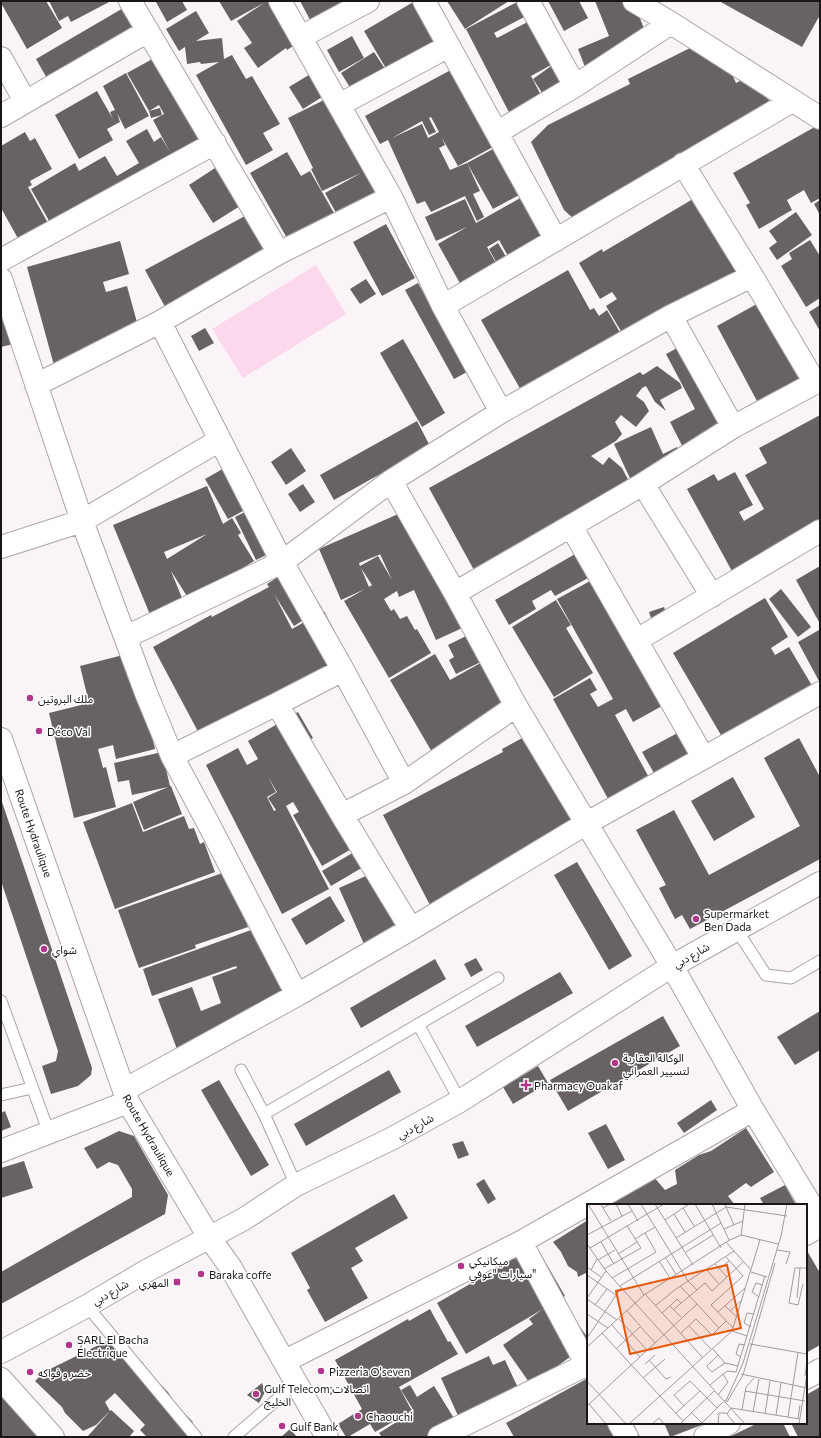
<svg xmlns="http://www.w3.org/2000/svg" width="821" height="1438" font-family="Commissioner,'Noto Sans Arabic',sans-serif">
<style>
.garden{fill:#fcd8ed}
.building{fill:#686265;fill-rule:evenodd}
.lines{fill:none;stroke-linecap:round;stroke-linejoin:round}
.lane-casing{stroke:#aba5a8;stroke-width:13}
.street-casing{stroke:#aba5a8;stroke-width:24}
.secondary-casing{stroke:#aba5a8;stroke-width:24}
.lane{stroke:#fff;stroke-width:11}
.street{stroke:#fff;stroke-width:22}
.secondary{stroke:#fff;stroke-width:22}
.poi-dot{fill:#b1378b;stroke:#fff;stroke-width:1.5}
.labels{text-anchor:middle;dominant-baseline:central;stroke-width:3;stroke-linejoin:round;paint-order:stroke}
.poi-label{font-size:11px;fill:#181618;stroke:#fff;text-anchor:start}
.street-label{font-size:11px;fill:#181618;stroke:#fff}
.inset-road{fill:none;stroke:#a09b9e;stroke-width:1}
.view{fill:#e8590c;fill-opacity:0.15;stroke:#e8590c;stroke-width:2}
.inset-edge{fill:none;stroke:#181618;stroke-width:2}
</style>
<rect width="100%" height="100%" fill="#faf4f8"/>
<path class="garden" d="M316 265 346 314 243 378 212 329Z"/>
<path class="building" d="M3 1H46L62 28 27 49 1 3Z
M49 1H111L71 22 68 16 59 21Z
M158 1H182L187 10 167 22 156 2Z
M219 1H273L302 40 287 50 286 48 258 68 244 48 252 43 237 21 264 3 231 21Z
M300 1H361L316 31Z
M415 1 447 44 391 77 364 31Z
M447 1H509L465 29Z
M519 1 528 15 494 33 497 38 537 17 560 60 531 76 544 101 512 118 466 29Z
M548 1H579L588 18 564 31Z
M595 1H633L651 46 587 72 578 49 609 36Z
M719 1H820V15L802 47Z
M125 7 142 37 53 89 36 59Z
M196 11 209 33 196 41 222 38 224 59 232 55 246 79 252 76 280 124 263 133 273 150 246 165 196 75 219 62 201 64 200 62 187 64 185 47 179 51 166 29Z
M352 36 364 58 339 72 327 50Z
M694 46 707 59 715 55 730 70 736 83 746 78 774 105 574 219 564 210 531 142 548 125 630 84 628 79Z
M374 52 389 75 356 97 341 73Z
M156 57 208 150 56 233 31 189 75 163 79 171 105 156 117 176 139 163 126 141 147 129 154 142 161 137 170 152 153 120 164 114 159 105 149 111 127 73Z
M561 59 577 82 548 102 533 79Z
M462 64 504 141 458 166 442 138 445 145 439 148 450 170 467 163 480 191 473 194 484 217 477 221 465 196 431 212 425 201 417 204 388 140 380 144 365 116ZM431 117 439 132 428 138 422 124 392 138 422 121 429 135 436 132 429 118Z
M317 70 330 92 303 109 289 87Z
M126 73 149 116 125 129 117 113 120 122 107 129 113 140 79 159 55 115 97 91 113 119 110 112 115 110 103 86Z
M332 96 386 194 340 220 325 193 361 173 322 191 311 169 313 168 288 118Z
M160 108 162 115 151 118 149 111Z
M820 124V198L811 203 804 190 787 200 792 210 759 229 746 205 750 203 733 173Z
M25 132 30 141 35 138 52 169 30 181 32 185 28 187 54 234 25 251 1 208V146Z
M504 143 530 189 493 209 467 163Z
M287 152 301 176 310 171 338 220 292 247 250 173Z
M215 168 240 206 213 223 189 185Z
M710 189 750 279 625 338 606 306 617 299 612 292 600 299 579 263 602 249 603 252Z
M529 193 555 241 513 265 499 240 487 247 502 274 466 294 438 244 467 227 436 241 425 217 465 199 476 223Z
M820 200V215L814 204Z
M796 212 812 235 777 260 769 248 777 242 769 231Z
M245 216 270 262 170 316 145 270Z
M386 224 415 278 382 296 353 242Z
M810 240 820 256V298L806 307 781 266 792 259 789 253Z
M120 241 129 274 103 282 106 292 127 286 143 344 55 369 27 267Z
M498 243 512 267 502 273 489 249Z
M568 270 590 310 594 308 599 316 607 310 622 336 530 406 481 320Z
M366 279 376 294 360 304 350 289Z
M418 283 467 372 454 379 405 290Z
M1 286 17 343 1 347Z
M775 294 820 380 766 418 717 326Z
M820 305V331L809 312Z
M205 328 214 343 199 351 191 336Z
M403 339 445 413 422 427 380 353Z
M694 339 742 432 689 459 670 422 695 409 666 354Z
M657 366 680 383 682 388 660 400 666 411 655 402 646 386 642 388 636 396 644 402 649 411 636 427 621 415 615 422 622 434 616 441 591 456 603 465 609 457 622 468 632 487 480 581 429 488 640 372 643 375Z
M820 415V540L739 584 687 489 714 474 718 481 735 472 753 505 739 512 744 521 764 509 745 475 767 463 759 448Z
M417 421 430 446 334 500 320 475Z
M651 427 663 454 677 447 686 465 635 489 614 444Z
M291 448 306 471 286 485 271 462Z
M233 463 256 504 228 519 205 479Z
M303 484 315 502 300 512 288 494Z
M207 486 223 524 232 518 241 533 238 535 254 561 190 601 171 571 184 603 151 617 113 525ZM207 534 167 559 164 552Z
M259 505 281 548 256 560 235 517Z
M414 507 471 624 436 640 414 590 399 597 397 591 384 599 391 611 394 609 400 619 407 616 415 630 417 629 431 653 389 678 344 601 365 589 341 600 319 549ZM381 554H380L392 580 378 556 360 566 359 563ZM361 568 372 585 369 587Z
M577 553 590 577 555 596 551 590 532 601 536 609 509 625 495 600Z
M295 566 322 608 294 626 274 594 292 629 324 611 349 659 202 739 153 647 211 615 212 617 269 587 267 584Z
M820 566V621L819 622 796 580Z
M603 574 673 700 633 722 626 709 615 715 652 783 612 806 553 699 590 678 597 690 590 694 598 707 613 699 557 599Z
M781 589 811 627 798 637 769 599Z
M765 598 788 637 771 648 775 655 789 647 814 689 725 742 673 653Z
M556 600 571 625 566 628 593 673 554 697 512 627Z
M664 607 669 622 654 627 649 612Z
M478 630 526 708 436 759 390 680 435 654 450 680 493 656 456 674 449 660 454 657 448 645Z
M819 630 820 632V683L798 642Z
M131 653 155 749 116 759 113 745 98 749 103 768 106 767 116 807 74 818 49 713 89 703 80 666Z
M298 712 313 738 309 740 367 840 322 866 293 815 299 812 293 802 286 806 329 889 282 914 206 765 238 748 247 765 258 759 248 741ZM268 777 277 792 268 798 276 810 274 811 267 797 276 792Z
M685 729 700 756 658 780 642 752Z
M537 730 586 825 432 909 383 815 503 752 502 749Z
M799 738 820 777V859L690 929 682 915 675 919 659 888 666 885 636 830 674 810 709 875 800 826 764 758Z
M162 752 170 786H171L182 814 144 830 133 802 168 787 132 795 129 780 118 782 114 763Z
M733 777 755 817 714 841 691 801Z
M1 799 92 1068 91 1075 78 1086 51 1094 42 1066 56 1061 58 1051 1 881Z
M132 803 143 832 184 816 189 829 194 828 200 844 204 842 215 872 115 909 83 822Z
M366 845 375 860 331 886 322 871Z
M577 862 632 956 609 970 554 875Z
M386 867 411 922 364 944 339 888Z
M228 871 248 927 195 945 196 948 139 968 118 910Z
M330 896 345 921 306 945 291 919Z
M257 928 292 1006 177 1049 158 999 192 987 201 1011 221 1003 212 977 237 968 236 966 152 996 143 969Z
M476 958 483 970 471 977 464 964Z
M435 959 446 979 361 1028 350 1008Z
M560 972 573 993 477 1047 465 1026Z
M820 1011V1050L795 1065 777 1037Z
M663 1016 680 1046 568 1111 550 1080Z
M538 1066 548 1083 513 1104 503 1087Z
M389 1070 401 1092 306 1146 294 1124Z
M219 1080 269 1165 251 1176 201 1090Z
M711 1100 717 1110 684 1133 677 1123Z
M5 1111 11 1127 1 1131V1113Z
M606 1124 625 1160 608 1169 588 1133Z
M746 1128 774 1172 751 1187 746 1183 728 1196 735 1205H608L653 1176 665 1190 677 1184 675 1170 699 1155 711 1151Z
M119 1131 134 1136 168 1195 165 1214 1 1304V1272L132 1197V1189L118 1165 109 1162 97 1169 84 1148Z
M463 1141 469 1155 458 1159 452 1144Z
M24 1161 33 1188 1 1198V1168Z
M484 1179 496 1199 488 1204 476 1184Z
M785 1185 796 1205H764L760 1198Z
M394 1194 408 1218 355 1248 363 1261 351 1268 368 1298 325 1322 307 1290 310 1288 291 1253Z
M588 1220V1272L578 1277 577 1272 568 1266 561 1252 553 1242Z
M536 1246 565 1296 560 1299 588 1338V1344L531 1385 503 1345 533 1324 529 1319 543 1309 466 1354 437 1303Z
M806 1249 820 1273V1345L806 1353Z
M430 1309 448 1342 450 1341 458 1354 399 1387 412 1411 375 1432 370 1424 348 1437H346L338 1424 362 1409 335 1360 408 1319 409 1321Z
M115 1337 143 1363 151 1380 154 1378 168 1392 175 1404 193 1422 188 1427 198 1437H147L140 1430 145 1425 115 1393 105 1402 110 1411 96 1425 83 1431 65 1413 62 1407 35 1381 44 1372Z
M489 1356 493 1365 505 1360 519 1390 459 1418 441 1378Z
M588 1378V1423H633L640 1437H514L506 1423Z
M11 1383 65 1437H2L1 1394Z
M262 1383 265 1392 259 1403 247 1395Z
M410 1385 417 1397 434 1386 457 1423 435 1437H382L379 1433 414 1411 401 1390Z
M820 1387V1437H798L791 1423H806V1395Z
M111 1410 134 1431 129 1437H89L88 1436Z
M664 1423H707L670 1437Z
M758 1423H783L790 1437H729Z
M290 1429 297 1437H281Z"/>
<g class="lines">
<g class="lane-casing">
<path id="lane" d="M736 929 766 975 791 978 820 961
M1 1001 49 1133
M418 1024 460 1101
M241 1070 264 1114 296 1185
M1 1095 32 1088
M264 1114 498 978
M87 1306 196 1437
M234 1437 297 1382"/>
</g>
<g class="street-casing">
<path id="street" d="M130 1 279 253 160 322 282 562 343 670 404 783
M280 1 391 197 443 306 792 101
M424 1 556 240
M528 1 575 86
M634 1 671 23 820 118
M301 37 368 1
M1 58 25 101
M339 105 449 46
M1 116 148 31
M498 132 575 86 671 23
M683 164 752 276 671 316 501 412 391 481 455 593 516 706 672 966 753 1110 820 1220
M279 253 391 197
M1 260 215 143
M1 279 82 521 146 693 172 756 207 821 297 995
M443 306 501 412
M671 316 733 427
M36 385 160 322
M643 484 712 596
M1 547 82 521 220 440
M455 593 571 526
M126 637 282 562 391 481
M637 640 820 531
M172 756 277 704
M703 757 571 526 643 484 733 427 815 383 752 276
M342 815 277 704 343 670
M411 929 342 815 404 783 516 706
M124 1090 297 995 411 929 587 823 820 693
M1 1151 128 1102
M806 1234 820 1226
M521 1242 588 1367
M285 1361 521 1242 753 1110
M806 1378 820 1370
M1 1379 53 1437
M619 1423 627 1437
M439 1437 588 1364
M705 1437 729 1423"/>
</g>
<g class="secondary-casing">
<path id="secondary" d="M1 739 128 1102 209 1237 231 1268 327 1437
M1 1352 87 1306 148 1270 244 1219 296 1185 391 1139 460 1101 672 966 820 883"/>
</g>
<use href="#lane" class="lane"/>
<use href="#street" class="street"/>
<use href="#secondary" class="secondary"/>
</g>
<g class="poi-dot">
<circle cx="30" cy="698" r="4"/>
<circle cx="39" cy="731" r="4"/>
<circle cx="696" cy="919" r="4"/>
<circle cx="44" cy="949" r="4"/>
<circle cx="615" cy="1063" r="4"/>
<path d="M524 1079h4v4h4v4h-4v4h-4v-4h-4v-4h4z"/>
<circle cx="461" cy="1266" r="4"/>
<circle cx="201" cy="1274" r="4"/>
<rect x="173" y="1278" width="8" height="8" rx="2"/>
<circle cx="69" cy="1345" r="4"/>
<circle cx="321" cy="1371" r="4"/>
<circle cx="30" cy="1372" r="4"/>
<circle cx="256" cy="1394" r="4"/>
<circle cx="358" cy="1416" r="4"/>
<circle cx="282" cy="1426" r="4"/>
</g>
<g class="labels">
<g class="poi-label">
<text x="38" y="698">ملك البروتين</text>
<text x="47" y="731">Déco Val</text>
<text x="704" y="913">Supermarket<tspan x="704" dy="13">Ben Dada</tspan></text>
<text x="52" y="949">شواي</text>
<text x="623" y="1057">الوكالة العقارية<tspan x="623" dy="13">لتسيير العمراني</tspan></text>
<text x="534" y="1085">Pharmacy Ouakaf</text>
<text x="469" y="1260">ميكانيكي<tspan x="469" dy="13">سيارات "عوفي"</tspan></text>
<text x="209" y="1274">Baraka coffe</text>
<text x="169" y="1282" text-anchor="end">المهري</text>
<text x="77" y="1339">SARL El Bacha<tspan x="77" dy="13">Électrique</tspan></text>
<text x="329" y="1371">Pizzeria O'seven</text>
<text x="38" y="1372">خضر و فواكه</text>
<text x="264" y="1388">Gulf Telecom;اتصالات<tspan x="264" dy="13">الخليج</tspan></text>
<text x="366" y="1416">Chaouchi</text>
<text x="290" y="1426">Gulf Bank</text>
</g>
<g class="street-label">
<text transform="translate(34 833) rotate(71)">Route Hydraulique</text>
<text transform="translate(691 955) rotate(-30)">شارع دبي</text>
<text transform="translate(415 1126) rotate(-29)">شارع دبي</text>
<text transform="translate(149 1135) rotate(60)">Route Hydraulique</text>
<text transform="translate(110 1292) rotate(-30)">شارع دبي</text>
</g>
</g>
<g transform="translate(587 1204)">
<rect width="220" height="220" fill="#faf4f8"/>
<path class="inset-road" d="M1 0 57 91M14 0 16 4 23 0M29 0 35 12M41 0 51 17M54 0 101 77 110 86M68 0 106 61M108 0 134 44M125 0 142 36M139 3 200 12M139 3 147 21M16 4 24 17M96 4 107 22M87 10 98 28M78 16 102 0M137 25 156 17M0 31 45 7M154 32 158 0M89 34 139 3 138 0M48 35 68 23M14 38 27 60M139 38 164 66M0 40 19 67 137 197M3 44 77 0M190 46 203 48 199 60M99 48 126 31M31 50 50 38M78 53 89 70M139 53 156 72 124 101 146 124M11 56 28 46M72 57 83 74M128 60 140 73M0 63 14 73M17 65 54 44 40 22M119 65 132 80M132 65 142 57M4 66 10 55M164 68 180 73M0 71 29 91M25 74 69 48 58 29M216 80 211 101 202 99 208 64H220M33 82 134 19M93 82 110 100M58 90 116 154M172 93 165 88 169 79 175 81M0 94 19 67M210 94 213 64M0 95 30 116M8 101 20 85M68 102 89 85 147 47M83 102 90 95 94 99M138 102 150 113M86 106 118 79 125 87 156 58M40 107 68 139M143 107 155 96M131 108 158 84M75 109 83 102 94 113M0 110 21 124M32 115 60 146M25 121 53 153M102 122 125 146M164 123 157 119 160 109 167 110M145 127 160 132M15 129 96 217M94 129 109 115 125 131 132 124M0 134 34 84M163 140 220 150M0 143 57 91 141 37 154 31 191 40M30 144 53 123M126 145 138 159 151 162M131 151 120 162 121 164 125 168 138 159M154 153 149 150 152 140 158 141M62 156 79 175 84 173M58 160 68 151M154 170 220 184M218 172 220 157M56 174 78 155M0 177 39 220M123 181 140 167 149 168 178 72M158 187 218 197M131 191 141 178 136 170M138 196V199L156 159 194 32 200 0M140 198 156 171 188 59M139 199 158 220M2 200 19 220M0 202 110 100 132 124 139 117M97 202 87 191 103 177 130 204M155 206 159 183 167 174M166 208 172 175M89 209 113 187M105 209 115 219M178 210 183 177M189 211 194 179M201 213 211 148M211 215 213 201M42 220 145 127 173 36M65 220 72 214 77 220M93 220 127 187M114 220 136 198M131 220 132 209H140M148 220 140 210 144 204 213 215M212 220 220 170"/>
<path class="view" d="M140 61 154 124 43 150 29 87Z"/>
<rect width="220" height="220" class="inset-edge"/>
</g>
<rect width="821" height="1438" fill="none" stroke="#181618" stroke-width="4"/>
</svg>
